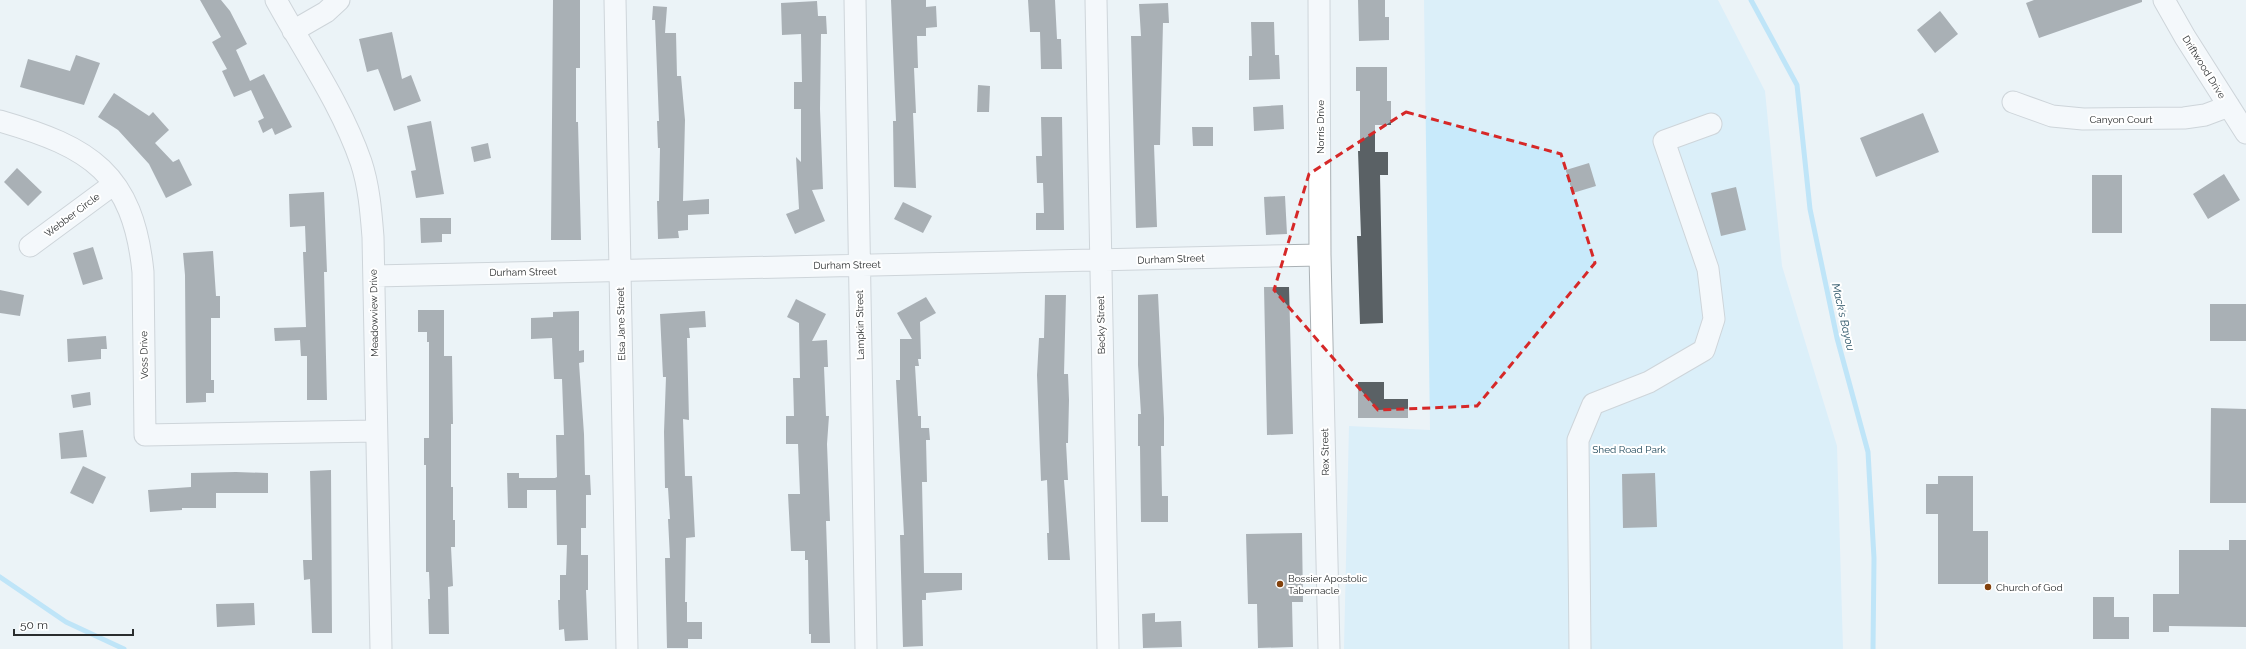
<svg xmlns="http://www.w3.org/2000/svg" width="2246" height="649" font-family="Raleway,sans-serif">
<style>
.green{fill:#c8eafb}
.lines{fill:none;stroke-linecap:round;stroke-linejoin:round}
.stream{stroke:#8bd4f8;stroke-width:5}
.building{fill:#5a6165}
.minor-casing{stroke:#aab1b5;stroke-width:23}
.minor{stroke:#fff;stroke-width:21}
.marked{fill:none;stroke:#d62828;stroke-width:3;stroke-dasharray:8 5;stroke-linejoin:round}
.poi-dot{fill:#83420d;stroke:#fff;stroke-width:1.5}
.labels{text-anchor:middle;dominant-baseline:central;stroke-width:4;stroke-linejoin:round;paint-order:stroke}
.street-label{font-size:10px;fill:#2a2d2e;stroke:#fff}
.park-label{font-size:10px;fill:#1a4457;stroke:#fff}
.poi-label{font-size:10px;fill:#2a2d2e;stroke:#fff;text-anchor:start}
.water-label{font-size:11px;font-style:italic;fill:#285164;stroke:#fff}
</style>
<rect width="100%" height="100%" fill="#ebf3f7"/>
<path class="green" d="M1424 0H1718L1765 91 1782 266 1837 446 1843 649H1344L1349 426 1430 430Z"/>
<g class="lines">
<path class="stream" d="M1751 0 1797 85 1810 209 1837 338 1868 452 1874 558 1873 649
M0 577 66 622 124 649"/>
</g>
<path class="building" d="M200 0H221L230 11 247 44 236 50 250 81 264 74 292 127 275 135 272 128 263 133 258 121 264 118 251 90 234 97 222 71 227 69 212 42 221 37Z
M553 0H580V68H576V122H578L581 240H551Z
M891 0H926V7L936 6 937 27 926 28V36H917L918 68H914L916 113H913L916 188 894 187 893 121H896Z
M1028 0H1055L1057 39H1061L1062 69H1041L1040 32H1030Z
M1358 0H1385V17H1389V40L1359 41Z
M2034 0H2142V2L2039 38 2026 3Z
M817 1 818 16H826L827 34H821L820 109 823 189 812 190 825 221 795 234 786 214 799 209 796 157 801 162V109H794V82H802L801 34 782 35 781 3Z
M1168 3 1169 23H1163L1160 145H1154L1157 227 1136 228 1131 36H1141L1139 4Z
M653 6 667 7 665 33H676L677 76H681L685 120 683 201 709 199V214L688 215V230L678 231 679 238 658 239 657 201H659L660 148H658L657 121H659L655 20H652Z
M1940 11 1958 34 1935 53 1917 30Z
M1251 22H1274L1275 55H1279L1280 79 1249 80V56H1252Z
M392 32 402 79 411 75 421 101 394 111 378 69 367 72 359 39Z
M76 55 100 63 84 105 20 87 28 59 70 71Z
M1356 67H1387V101H1391V125H1375V152H1388V175H1380L1383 323 1360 324 1357 236H1361L1358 151H1360V91H1356Z
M978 85 990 86 989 112H977Z
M114 93 149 116 153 112 169 130 155 143 173 162 179 159 192 185 166 198 149 164 118 130 98 117Z
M1283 105 1284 129 1254 131 1253 107Z
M1923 113 1939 152 1876 177 1860 138Z
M1041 117H1062L1064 230H1036V213H1044L1043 183H1037L1036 156H1042Z
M431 121 444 194 416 198 411 171 416 170 407 126Z
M1192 127H1213V146H1193Z
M488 143 491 158 474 162 471 147Z
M1589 163 1596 186 1573 193 1566 170Z
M17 168 42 192 28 206 4 182Z
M2224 174 2240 200 2208 219 2193 194Z
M2092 175H2122V233H2092Z
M1736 187 1746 230 1721 236 1711 193Z
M324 192 327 272H324L327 400H307V356H301L300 340 275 341 274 328 306 327 303 252H306L305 226 290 227 289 194Z
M1285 196 1287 234 1266 235 1264 197Z
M903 202 932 216 923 233 894 219Z
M420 218H451V234H442V242L421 243Z
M93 247 103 279 83 285 73 253Z
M213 251 216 296H220V318H211V380H214V393H206V402L186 403 185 275 183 253Z
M1264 287H1289L1293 434 1267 435Z
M0 290 24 295 20 316 0 313Z
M1158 294 1164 418V446H1161L1162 496H1168V522H1141L1140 446H1138V414H1141L1138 365V295Z
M1045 295H1066L1064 374H1068L1069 400 1068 443H1066L1068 480H1064L1070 560H1048L1047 533H1049L1047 480 1041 481 1037 375 1039 338H1044Z
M926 297 936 313 920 322 921 359H918L919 366H915L918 416H921V428H929L930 440H926L927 482H922L924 573H962V590L926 593V600H922L923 646 903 647 900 535H904L896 380H900V339H912L897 313Z
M796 299 826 314 812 341 827 340 828 367H824L826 416H829L827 444 830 521H826L830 643H811V634H809L808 560H805V551H791L788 494H800L798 444H786V416H794L793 378H800L799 323 787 317Z
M2210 304H2246V341H2210Z
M418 310H444V356H452L453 424H451V487H453V520H455V547H451L453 586 448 587 449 634H429L428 599H430L429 572H426V465H424V438H429V342H427V332H418Z
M579 311V351L584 350V362L579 363 584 434 585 475H590L591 495H586V528H581V555H588V590H586L588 640 565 641 564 629 559 630 558 600H560V575H566L567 545H557L556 490H527V508H508L507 473H519V478H555L557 477 556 435H564L562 379H554L552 338 531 339V318L553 317V312Z
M705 311 706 327 689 328 690 338H687L689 420 683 419 685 476H692L695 537 686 538 685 602H687V622H702V639H688V648H667L665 558H670L668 519H670L668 488H665L664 432 666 377H663L660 314Z
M106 336 107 349H101V359L68 362 67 339Z
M1358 382H1384V399H1408V418H1358Z
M90 392 91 405 73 408 71 395Z
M2211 408 2246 409V503H2210Z
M83 430 87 457 61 459 59 433Z
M83 466 106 477 93 504 70 493Z
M331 470 332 633H312L310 579 304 580 303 560H312L310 471Z
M236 472 268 473V493H216V508H182V510L150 512 148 490 191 487V473Z
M1655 473 1657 527 1623 528 1622 474Z
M1938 476H1973V531H1988V584H1938V514H1926V484H1938Z
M1302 533 1303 602H1292L1293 647 1258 648 1257 604H1248L1246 534Z
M2229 540H2246V627L2169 626V632H2153V594H2179V550H2229Z
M2093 597H2114V617H2129V639H2093Z
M254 603 255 625 217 627 216 604Z
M1155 613V622L1181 621 1182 647 1143 648 1142 614Z"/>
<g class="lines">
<g class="minor-casing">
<path id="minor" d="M276 0C305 53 341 104 361 162 369 186 371 212 373 237L381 649
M615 0 627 649
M855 0 866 649
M1096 0 1108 649
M1319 0 1320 255 1329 649
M2164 0 2185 37 2246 133
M293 31 326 12 339 0
M2013 102 2052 116 2083 119 2184 118 2205 115 2229 106
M0 121C90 147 133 173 143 272L145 435 376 431
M30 246 114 184
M374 276 1320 255
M1580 649 1578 440 1593 404 1649 382 1704 350 1714 319 1708 269 1664 141 1711 124"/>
</g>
<use href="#minor" class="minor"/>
</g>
<path d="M0 0H2246V649H0ZM1406 112 1561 154 1595 263 1477 406 1378 410 1274 290 1309 174Z" fill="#ebf3f7" fill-opacity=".55" fill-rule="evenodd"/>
<path class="marked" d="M1406 112 1561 154 1595 263 1477 406 1378 410 1274 290 1309 174Z"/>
<g class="poi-dot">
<circle cx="1280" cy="584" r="4"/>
<circle cx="1988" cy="587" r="4"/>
</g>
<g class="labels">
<g class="street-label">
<text transform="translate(2204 67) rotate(58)">Driftwood Drive</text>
<text x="2121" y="119">Canyon Court</text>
<text transform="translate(1320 127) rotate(-90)">Norris Drive</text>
<text transform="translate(72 215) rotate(-37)">Webber Circle</text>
<text transform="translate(1171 259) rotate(-2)">Durham Street</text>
<text transform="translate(847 265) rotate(-1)">Durham Street</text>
<text transform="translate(523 272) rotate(-1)">Durham Street</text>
<text transform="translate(374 313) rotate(-91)">Meadowview Drive</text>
<text transform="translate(621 324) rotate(-91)">Elsa Jane Street</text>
<text transform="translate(860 325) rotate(-91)">Lampkin Street</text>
<text transform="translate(1101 325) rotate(-91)">Becky Street</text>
<text transform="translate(144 355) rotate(-91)">Voss Drive</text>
<text transform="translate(1325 452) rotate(-91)">Rex Street</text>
</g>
<g class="park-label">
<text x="1629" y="449">Shed Road Park</text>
</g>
<g class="poi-label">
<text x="1288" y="578">Bossier Apostolic<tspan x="1288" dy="12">Tabernacle</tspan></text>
<text x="1996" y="587">Church of God</text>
</g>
<g class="water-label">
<text transform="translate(1843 317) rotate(77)">Mack's Bayou</text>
</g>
</g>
<path d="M14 629v6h119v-6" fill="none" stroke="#2a2d2e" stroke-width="2"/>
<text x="20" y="629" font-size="12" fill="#2a2d2e" stroke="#ffffff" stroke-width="3" paint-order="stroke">50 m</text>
</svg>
